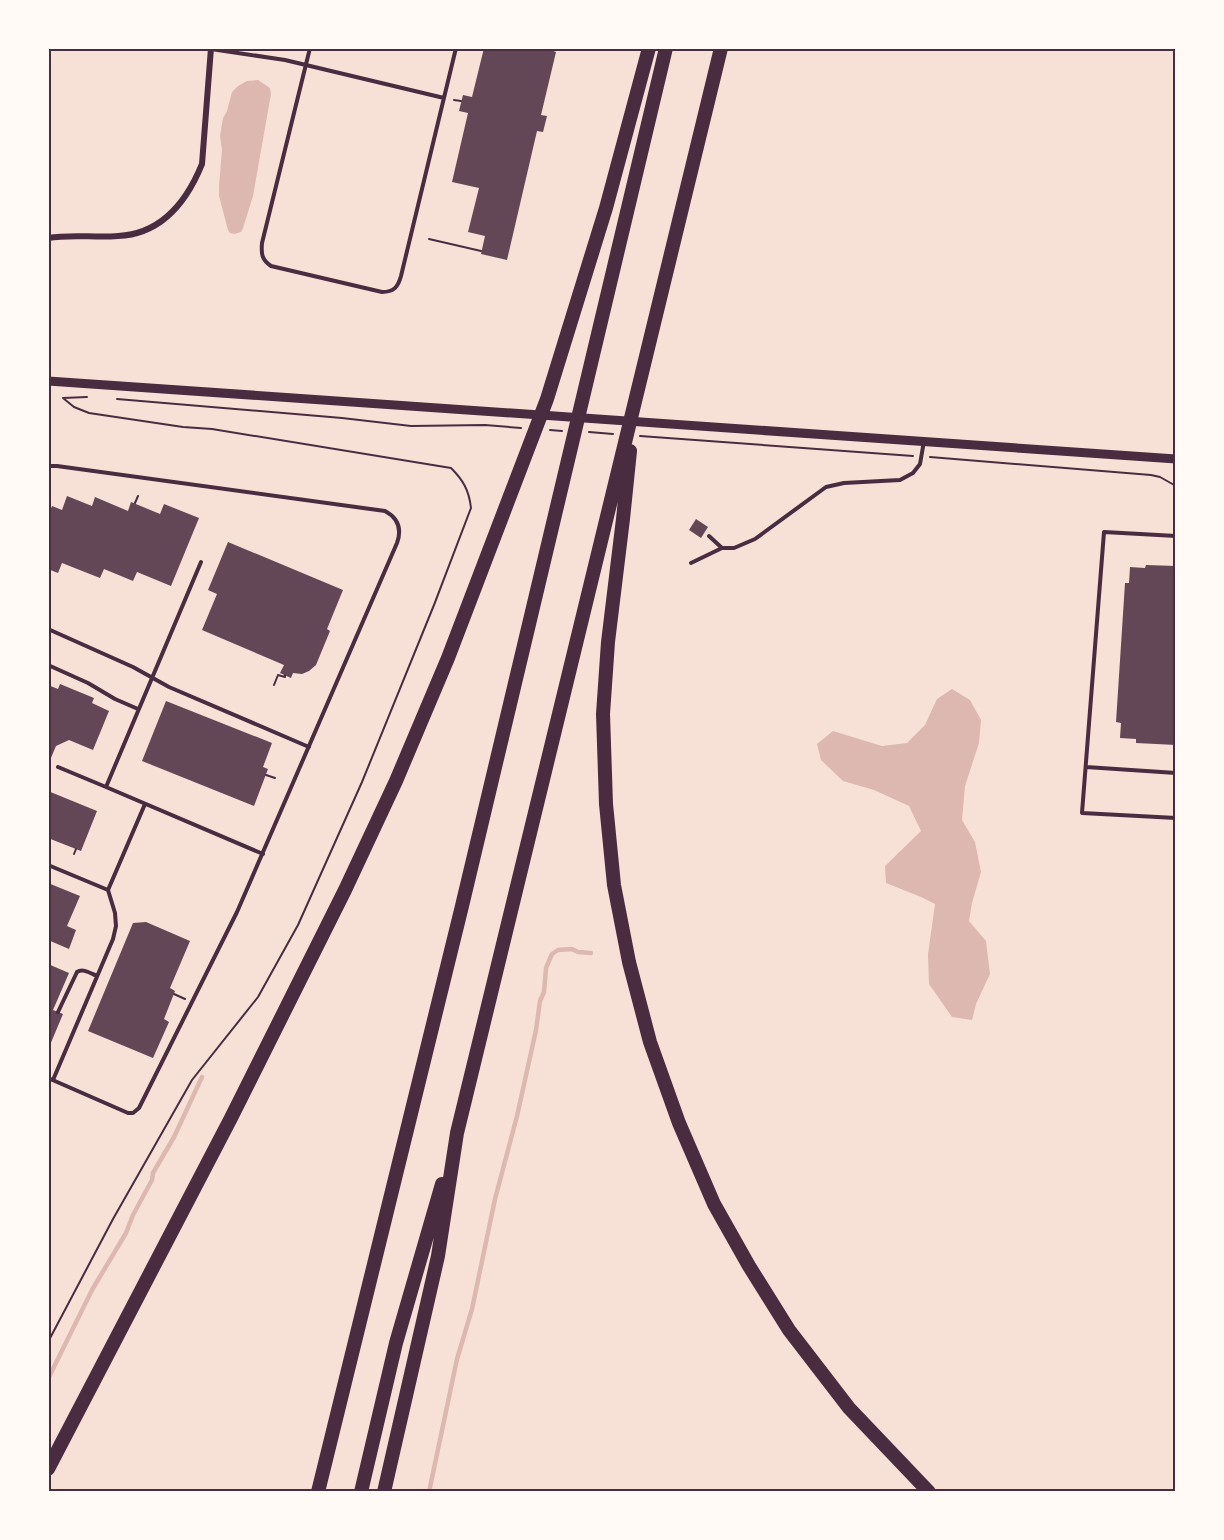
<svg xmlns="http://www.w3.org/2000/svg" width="1224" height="1540" font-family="'Crimson Pro',serif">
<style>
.water{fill:#dcb8b0}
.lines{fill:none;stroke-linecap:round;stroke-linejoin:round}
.stream{stroke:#dcb8b0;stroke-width:4.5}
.building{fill:#644757}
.path{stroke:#4a2c40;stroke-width:2}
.service{stroke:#4a2c40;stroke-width:4}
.minor{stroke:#4a2c40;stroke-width:6}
.tertiary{stroke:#4a2c40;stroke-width:9}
.motorway{stroke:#4a2c40;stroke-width:14}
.neatline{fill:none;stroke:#4a2c40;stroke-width:2}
</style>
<rect width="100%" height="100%" fill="#f7e1d7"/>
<path class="water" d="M258 80 270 88 271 94 253 196 243 228 241 232 234 234 230 233 228 230 219 196V186L222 150 220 136 223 118 227 111 232 92 238 86 247 81Z
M952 689 970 700 981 720 979 743 965 786 962 820 975 842 981 872 972 903 969 921 986 941 990 974 976 1004 972 1020 952 1017 929 984 928 954 935 904 921 897 886 883 885 866 921 831 909 806 874 790 843 781 821 760 817 744 833 731 882 746 907 743 925 725 937 699Z"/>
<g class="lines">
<path class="stream" d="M48 1379 92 1290 126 1233 133 1215 152 1180 153 1173 174 1137 202 1077
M429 1492 457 1359 472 1309 495 1199 517 1116 536 1030 540 1001 544 992 546 968 552 954 558 950 572 949 578 952 591 953"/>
</g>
<path class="building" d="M484 48H552L551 50 556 52 541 115 547 116 543 132 537 131 507 260 481 254 485 236 468 232 479 188 452 182 468 113 459 111 463 95 472 97Z
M67 496 92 506 95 497 128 511 131 502 160 514 164 504 199 518 171 586 137 572 133 581 104 569 100 578 62 563 58 573 48 569V516L52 506 62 510Z
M696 519 708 527 701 538 689 530Z
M228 542 343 590 327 629 330 631 316 665 309 671 302 674 293 673 291 678 280 673 284 665 202 630 217 594 208 590Z
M1146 565 1176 566V745L1136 743V739L1120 738 1121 723 1116 722 1125 583H1129L1130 567 1145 568Z
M60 684 94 698 92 703 109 711 93 750 69 740 56 746 48 765V685L58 689Z
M166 701 272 743 263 767 268 769 254 806 142 761Z
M48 791 97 811 81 851 48 838Z
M48 883 80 896 67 926 76 930 69 949 48 940Z
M146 922 190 941 170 988 175 991 164 1019 169 1022 153 1058 88 1031 133 923Z
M48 964 69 973 53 1010 63 1014 50 1045H48Z"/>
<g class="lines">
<path class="path" d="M454 100 461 101
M429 239 481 251
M63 398 87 397
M117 399 342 418 411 426 485 425 521 428
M550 430 562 431
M589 432 613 434
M640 436 913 456
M930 457 1151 475 1160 477 1176 486
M135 503 138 496
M274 685 278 675 285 677V675
M266 775 275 778
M74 854 76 849
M174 994 185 999
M48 1342 113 1219 192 1080 258 997 298 925 362 782 434 605 471 508C469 490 463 480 451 468L212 429 183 427 89 413 74 407 63 398"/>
<path class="service" d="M310 48 262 243C261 254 262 260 271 266L382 292C394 292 398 287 401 276L456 48
M211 49 285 60 444 98
M48 466H57L385 511C398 518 402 529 397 543L237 912 139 1108 133 1113H128L48 1078
M709 536 722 548
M1176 536 1104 532 1082 813 1176 818
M201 562 106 787 263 854
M691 563 722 548H734L755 539 826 487 844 483 900 480 913 473 920 464 924 441
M48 629 133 667 169 687 309 747
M48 665 88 683 115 699 138 709
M58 767 106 787
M1086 767 1176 773
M48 865 108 890
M58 1012 77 972C83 968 90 973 97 976
M53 1080 113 939 116 926 115 913 108 890 145 804"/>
<path class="minor" d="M48 238C72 234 95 238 118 236 162 234 187 201 202 164L211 48"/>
<path class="tertiary" d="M48 381 1176 459"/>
<path class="motorway" d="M630 451 623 519 608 642 603 714 606 804 614 885 629 962 650 1042 679 1123 714 1204 749 1266 789 1330 849 1408 929 1492
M48 1469 231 1118 345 890 396 781 448 658 547 399 606 208 649 48
M318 1492 462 906 666 48
M361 1492 396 1343 442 1184
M384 1492 438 1256 457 1133 721 48"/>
</g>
<rect width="1224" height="1540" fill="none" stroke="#fffaf5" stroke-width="99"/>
<rect x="50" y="50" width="1124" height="1440" class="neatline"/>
</svg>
